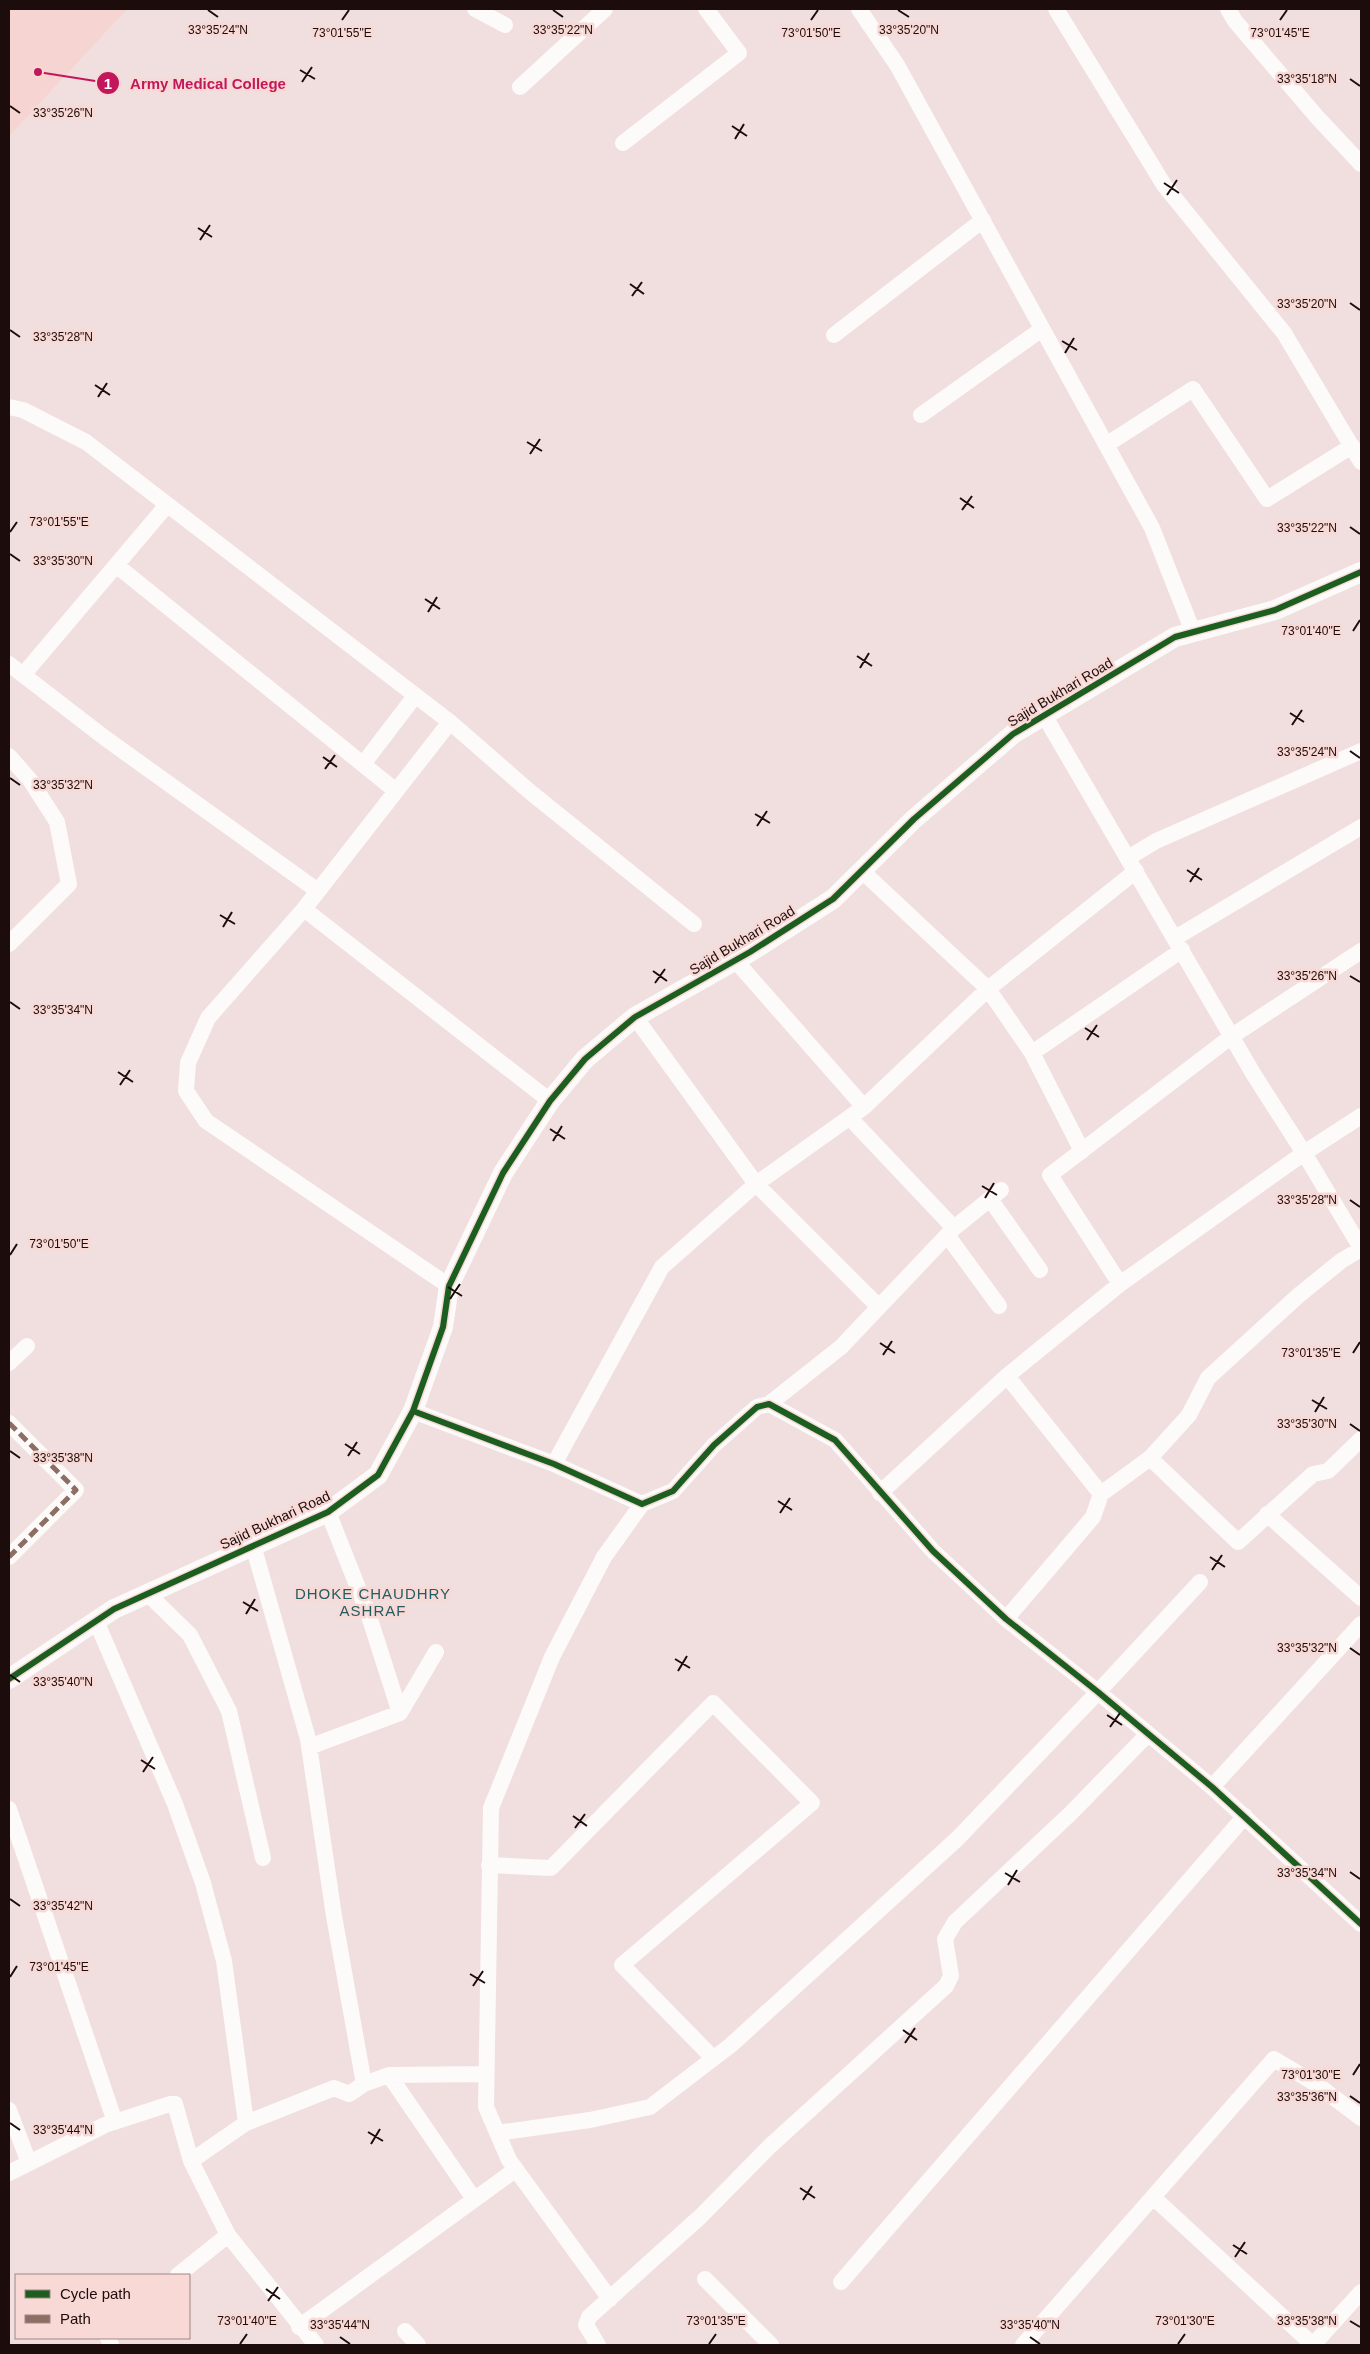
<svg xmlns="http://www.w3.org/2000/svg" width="1370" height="2354" font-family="Arial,sans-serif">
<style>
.built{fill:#f6d4d1}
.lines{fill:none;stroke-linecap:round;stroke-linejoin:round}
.minor{stroke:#fdfafa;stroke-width:16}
.tertiary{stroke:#fdfafa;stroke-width:20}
.quiet{stroke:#8d6e63;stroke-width:5;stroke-dasharray:10 5;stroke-linecap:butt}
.cycleway-casing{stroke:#f8d9d6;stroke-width:9}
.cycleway{stroke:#1b5e20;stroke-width:6}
.ticks{fill:none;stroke:#1c0c0b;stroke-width:2}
.labels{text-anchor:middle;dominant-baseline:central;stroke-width:5;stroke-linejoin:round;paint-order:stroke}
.street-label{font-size:14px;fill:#1c0c0b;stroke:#f8d9d6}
.neighbourhood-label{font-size:15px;letter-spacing:1px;fill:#235d63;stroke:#f8d9d6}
.ticks-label{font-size:12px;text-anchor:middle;fill:#1c0c0b;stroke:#f8d9d6;stroke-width:5;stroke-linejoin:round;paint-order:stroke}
.leader{fill:none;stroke:#c2185b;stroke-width:2}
.callout-dot{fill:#c2185b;stroke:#f8d9d6;stroke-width:2}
.mark-label{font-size:15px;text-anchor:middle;font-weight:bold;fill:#fff}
.callout-label{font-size:15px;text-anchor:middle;font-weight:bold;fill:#c2185b;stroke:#f8d9d6;stroke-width:5;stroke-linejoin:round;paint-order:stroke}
</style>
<rect width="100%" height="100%" fill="#f0dfde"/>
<path class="built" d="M9 9H127L9 136Z"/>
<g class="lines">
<path class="minor" d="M475 9 505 25
M859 9 897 65 1152 528 1193 632
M1056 9 1164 185 1284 333 1361 462
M1228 9 1235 21 1317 117 1361 164
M520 87 605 9
M623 143 739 53 706 9
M834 335 983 220
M9 407 23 410 86 442 450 722 529 791 694 924
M921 415 1042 329
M1106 445 1193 389 1267 499 1352 446
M116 565 396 791
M9 664 105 738 318 891
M23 675 167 505
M1044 715 1254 1075 1304 1153 1361 1116
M9 756 30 780 57 822 69 884 9 944
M363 764 415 696
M1128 858 1156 841 1361 751
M862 871 988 989 1032 1053 1082 1151
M304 909 550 1101
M1175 938 1361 827
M735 960 864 1107 988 989 1136 871
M635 1017 756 1184 878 1306
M1032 1053 1182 950
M850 1118 954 1228
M990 1199 1040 1270
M947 1235 999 1306
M1120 1284 1050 1175 1232 1036 1361 951
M449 1286 206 1121 186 1091 188 1063 208 1018 304 909 450 722
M9 1363 27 1346
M1007 1376 1101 1494
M769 1404 841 1347 954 1228 1001 1190
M413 1411 554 1464 642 1504 673 1491 714 1445 757 1407 769 1404 835 1440 933 1551 1006 1619 1098 1692 1212 1787 1361 1924
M9 1423 76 1490 9 1557
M1150 1458 1238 1542 1313 1474 1328 1471 1361 1439
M554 1464 662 1267 756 1184 864 1107
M880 1493 1007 1376 1120 1284 1304 1153 1361 1248
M328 1512 368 1613 400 1713
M1267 1514 1361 1598
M253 1545 308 1739 334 1916 364 2084
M148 1594 190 1635 229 1711 263 1858
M1006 1619 1093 1517 1101 1494 1150 1458 1189 1415 1208 1378 1299 1295 1341 1261 1361 1249
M96 1621 175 1804 203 1883 224 1961 246 2123
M309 1747 400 1713 436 1652
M1212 1787 1361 1624
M9 1809 115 2122
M489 1865 551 1868 713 1703 812 1803 622 1965 713 2058
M389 2075 474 2199
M9 2110 29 2163
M497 2133 590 2120 650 2107 731 2045 957 1839 1098 1692 1200 1582
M191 2161 246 2123 334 2088 349 2094 364 2084 389 2075 485 2074
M9 2173 105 2125 170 2104H175L191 2161 228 2235 316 2345
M1153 2197 1313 2345
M178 2275 228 2235
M705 2279 771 2345
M841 2282 1245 1816
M610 2299 509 2160 486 2107 491 1808 552 1657 604 1557 642 1504
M299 2327 515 2170
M405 2331 418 2345
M108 2338 111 2345
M598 2345 586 2325 589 2317 701 2216 770 2146 946 1986 951 1976 945 1939 955 1922 1071 1813 1148 1734
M1023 2345 1274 2059 1316 2084 1361 2118
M1313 2345 1361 2292"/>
<path class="tertiary" d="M9 1679 114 1609 328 1512 378 1475 413 1411 443 1327 449 1286 503 1173 550 1101 585 1059 635 1017 750 952 833 899 914 819 1013 734 1175 637 1275 610 1361 572"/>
<path class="quiet" d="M9 1423 76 1490 9 1557"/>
<g class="cycleway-casing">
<path id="cycleway" d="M413 1411 554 1464 642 1504 673 1491 714 1445 757 1407 769 1404 835 1440 933 1551 1006 1619 1098 1692 1212 1787 1361 1924
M9 1679 114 1609 328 1512 378 1475 413 1411 443 1327 449 1286 503 1173 550 1101 585 1059 635 1017 750 952 833 899 914 819 1013 734 1175 637 1275 610 1361 572"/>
</g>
<use href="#cycleway" class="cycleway"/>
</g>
<path class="ticks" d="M208 10 218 17M553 10 563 17M898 10 909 17M342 20 349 10M811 20 818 10M1280 20 1287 10M300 70 315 79M1350 79 1360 86M302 82 312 67M10 106 20 113M732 126 747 136M735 139 744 124M1164 183 1179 193M1167 195 1177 180M198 228 212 237M200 240 210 225M630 284 644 294M632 296 642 282M1350 303 1360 310M10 330 20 337M1062 341 1077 350M1065 353 1074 338M95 385 110 395M98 397 107 383M527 442 542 451M530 454 540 439M960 498 974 508M962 510 972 496M1350 527 1360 534M10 532 17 522M10 554 20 561M425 599 440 609M428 612 437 597M1353 631 1360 620M857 656 872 666M860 668 869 653M1290 713 1304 722M1292 725 1302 710M1350 751 1360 758M323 757 337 767M325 769 335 755M10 778 20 785M755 814 770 823M757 826 767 811M1187 870 1202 880M1190 882 1199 868M220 915 235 924M223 927 232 912M653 971 667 981M1350 976 1360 982M655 983 665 969M10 1002 20 1009M1085 1028 1099 1037M1087 1040 1097 1025M118 1072 133 1082M120 1085 130 1070M550 1129 565 1139M553 1141 562 1126M982 1186 997 1195M985 1198 994 1183M1350 1200 1360 1207M10 1255 17 1244M448 1287 462 1296M450 1299 460 1284M880 1343 895 1353M1353 1353 1360 1342M883 1355 892 1341M1312 1400 1327 1409M1315 1412 1324 1397M1350 1424 1360 1431M345 1444 360 1454M10 1451 20 1458M348 1456 357 1442M778 1501 792 1510M780 1513 790 1498M1210 1557 1225 1567M1212 1570 1222 1555M243 1602 258 1611M246 1614 255 1599M1350 1648 1360 1655M675 1659 690 1668M678 1671 687 1656M10 1675 20 1682M1107 1715 1122 1725M1110 1727 1120 1713M141 1760 155 1769M143 1772 153 1757M573 1816 587 1826M575 1828 585 1814M1350 1872 1360 1879M1005 1873 1020 1882M1008 1885 1017 1870M10 1899 20 1906M470 1974 485 1983M10 1977 17 1966M473 1986 483 1971M903 2030 917 2040M905 2043 915 2028M1353 2075 1360 2064M1350 2096 1360 2103M10 2123 20 2130M368 2132 383 2141M371 2144 380 2129M800 2188 815 2198M803 2200 812 2186M1233 2245 1247 2254M1235 2257 1245 2242M266 2289 280 2299M268 2301 278 2287M1350 2321 1360 2327M340 2337 350 2344M1030 2337 1040 2344M240 2344 247 2334M709 2344 716 2334M1178 2344 1185 2334"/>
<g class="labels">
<g class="street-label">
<text transform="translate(1060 692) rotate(-31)">Sajid Bukhari Road</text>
<text transform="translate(742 940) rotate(-31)">Sajid Bukhari Road</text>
<text transform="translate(275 1520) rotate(-25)">Sajid Bukhari Road</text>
</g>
<g class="neighbourhood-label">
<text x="373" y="1593">DHOKE CHAUDHRY<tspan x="373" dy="17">ASHRAF</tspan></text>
</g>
</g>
<g class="ticks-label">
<text x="218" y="34">33°35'24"N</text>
<text x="563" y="34">33°35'22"N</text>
<text x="909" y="34">33°35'20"N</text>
<text x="342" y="37">73°01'55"E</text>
<text x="811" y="37">73°01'50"E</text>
<text x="1280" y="37">73°01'45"E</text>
<text x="1307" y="83">33°35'18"N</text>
<text x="63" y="117">33°35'26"N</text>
<text x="1307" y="308">33°35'20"N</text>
<text x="63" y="341">33°35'28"N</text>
<text x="59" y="526">73°01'55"E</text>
<text x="1307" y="532">33°35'22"N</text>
<text x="63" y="565">33°35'30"N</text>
<text x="1311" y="635">73°01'40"E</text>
<text x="1307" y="756">33°35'24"N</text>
<text x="63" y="789">33°35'32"N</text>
<text x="1307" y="980">33°35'26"N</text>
<text x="63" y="1014">33°35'34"N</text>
<text x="1307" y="1204">33°35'28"N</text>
<text x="59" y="1248">73°01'50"E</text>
<text x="1311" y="1357">73°01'35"E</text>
<text x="1307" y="1428">33°35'30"N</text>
<text x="63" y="1462">33°35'38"N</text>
<text x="1307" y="1652">33°35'32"N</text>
<text x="63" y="1686">33°35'40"N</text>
<text x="1307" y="1877">33°35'34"N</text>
<text x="63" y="1910">33°35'42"N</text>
<text x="59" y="1971">73°01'45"E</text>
<text x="1311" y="2079">73°01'30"E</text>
<text x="1307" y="2101">33°35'36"N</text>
<text x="63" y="2134">33°35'44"N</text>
<text x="1307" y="2325">33°35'38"N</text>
<text x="247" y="2325">73°01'40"E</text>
<text x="716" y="2325">73°01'35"E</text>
<text x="1185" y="2325">73°01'30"E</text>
<text x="340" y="2329">33°35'44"N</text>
<text x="1030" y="2329">33°35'40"N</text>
</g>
<path class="leader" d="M38 72L108 83"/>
<g class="callout-dot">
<circle cx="38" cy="72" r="5"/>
<circle cx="108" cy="83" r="12"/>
</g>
<g class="mark-label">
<text x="108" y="89">1</text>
</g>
<g class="callout-label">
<text x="208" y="89">Army Medical College</text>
</g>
<rect width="1370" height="2354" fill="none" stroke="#1c0c0b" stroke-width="20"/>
<rect x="15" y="2274" width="175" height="65" fill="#f8d9d6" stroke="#a08785"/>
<rect x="25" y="2290" width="25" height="8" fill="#1b5e20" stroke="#a08785"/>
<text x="60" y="2299" font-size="15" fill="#1c0c0b">Cycle path</text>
<rect x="25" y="2315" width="25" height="8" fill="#8d6e63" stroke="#a08785"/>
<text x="60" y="2324" font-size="15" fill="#1c0c0b">Path</text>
</svg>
